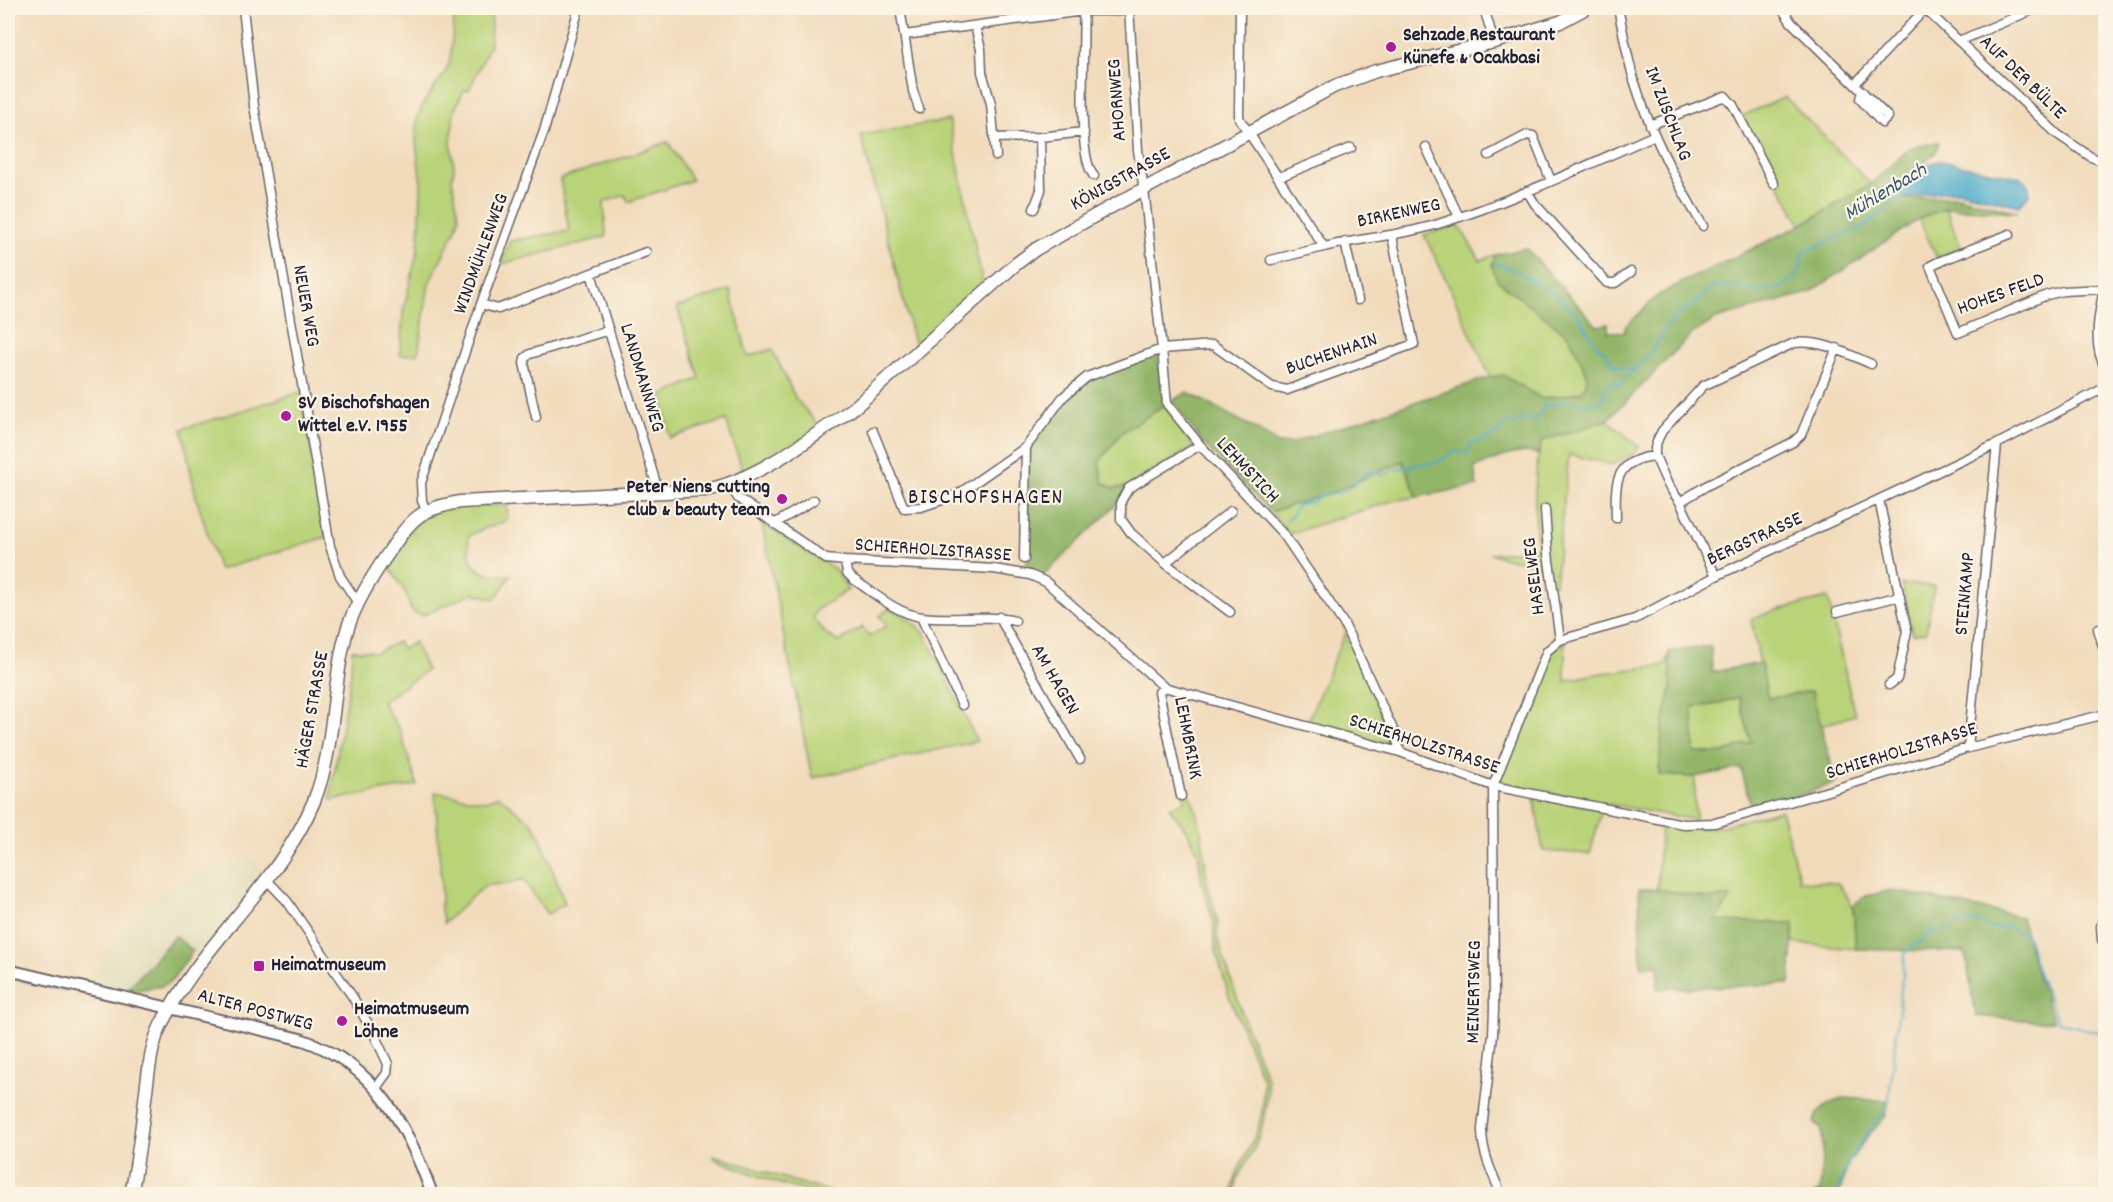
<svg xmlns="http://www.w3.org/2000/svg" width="2113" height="1202" font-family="Dekko,sans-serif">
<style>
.built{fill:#e1dcba}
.green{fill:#b9d378;stroke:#6e7a5a;stroke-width:1.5}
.forest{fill:#92b568;stroke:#5a6c52;stroke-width:1.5;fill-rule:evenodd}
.water{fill:#4babca;stroke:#366682;stroke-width:1.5}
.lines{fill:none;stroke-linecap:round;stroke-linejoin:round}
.stream{stroke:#4babca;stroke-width:2}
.minor-casing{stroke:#6a6368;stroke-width:11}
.tertiary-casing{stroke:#6a6368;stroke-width:14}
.secondary-casing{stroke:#6a6368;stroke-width:15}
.minor{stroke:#fff;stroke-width:8}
.tertiary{stroke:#fff;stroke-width:10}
.secondary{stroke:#fff;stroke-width:12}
.poi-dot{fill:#b5179e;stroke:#fcf5e5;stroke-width:2}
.labels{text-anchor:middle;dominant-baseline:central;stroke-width:4.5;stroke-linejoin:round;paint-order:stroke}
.poi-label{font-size:20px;font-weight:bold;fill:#22223b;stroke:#fcf5e5;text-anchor:start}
.street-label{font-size:20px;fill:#22223b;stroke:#fcf5e5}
.water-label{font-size:21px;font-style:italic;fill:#325974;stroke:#fcf5e5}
.quarter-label{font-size:22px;letter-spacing:1.5px;fill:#22223b;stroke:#fcf5e5}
</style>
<rect width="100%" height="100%" fill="#fcf5e5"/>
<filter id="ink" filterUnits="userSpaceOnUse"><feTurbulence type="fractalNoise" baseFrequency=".0167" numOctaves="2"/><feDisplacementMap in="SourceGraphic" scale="12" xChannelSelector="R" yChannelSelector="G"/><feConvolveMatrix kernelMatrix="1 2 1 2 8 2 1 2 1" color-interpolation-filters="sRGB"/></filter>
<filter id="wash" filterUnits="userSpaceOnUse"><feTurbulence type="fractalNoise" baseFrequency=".008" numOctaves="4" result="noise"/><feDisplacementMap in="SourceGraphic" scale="24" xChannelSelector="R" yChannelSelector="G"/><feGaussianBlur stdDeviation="1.35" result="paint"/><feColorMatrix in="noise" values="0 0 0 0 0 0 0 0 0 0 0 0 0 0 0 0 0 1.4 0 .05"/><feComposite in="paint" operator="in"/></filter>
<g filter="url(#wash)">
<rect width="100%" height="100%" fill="#f1dbbb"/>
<path class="built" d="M252 857 264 871 198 955 175 937 125 992 85 988 134 912 141 917 161 889Z"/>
<path class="green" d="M455 8H492L490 45 469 90H464L454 111 451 142 454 167 452 179 459 217 456 229 429 283 418 354 400 355 403 312 418 249 420 224 421 184 416 142 417 119 424 102 445 73 450 61Z
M1785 97 1871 184 1801 225 1742 116Z
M949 120 984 289 916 350 861 135Z
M668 142 692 180 628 202 625 195 604 202 606 237 501 264 510 241 569 231 560 179Z
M1946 208 1961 248 1937 258 1919 219Z
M1458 224 1480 260 1496 255 1492 265 1497 280 1569 336 1587 374 1586 385 1581 392 1542 399 1503 375 1490 377 1442 271 1424 235Z
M730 290 748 357 772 349 796 399 821 428 744 475 726 420 670 438 661 396 700 378 677 307Z
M301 392 326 537 219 570 196 497 182 429Z
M1164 406 1194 447 1128 487 1112 488 1103 482 1099 462 1122 432Z
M1608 420 1639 447 1635 453 1611 465 1569 454 1555 584 1548 585 1540 566 1490 554 1538 549C1534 514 1532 474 1542 441Z
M1404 461 1417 497 1392 501 1289 534 1271 512 1333 492Z
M507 505 508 518C499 527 483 526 469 536 465 568 482 578 511 575L495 599 473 593 424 615 414 613 410 608 406 593 387 564C396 550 410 526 425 517 447 503 481 506 507 505Z
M762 523 836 570 848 590 816 610 813 618 827 635 839 642 862 627 869 637 887 625 879 616 891 608 905 616 924 632 977 741 812 778Z
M1902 584 1934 586 1926 632 1912 634Z
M1828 598 1855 715 1820 726 1811 691 1767 699 1751 619 1777 610Z
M1345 633 1392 734 1393 742 1391 745 1307 723Z
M398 642 403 649 414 642 427 670 382 702 400 730 417 785 332 800 330 798 351 673 352 650 371 651 374 653Z
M1563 642H1565V681L1595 674 1666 665 1669 652 1671 689 1662 729 1659 775 1695 777V820L1506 785 1502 782 1501 775 1550 653Z
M1739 697 1751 742 1724 753H1694L1693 707 1712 705Z
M1182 782 1193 802 1201 829 1207 881 1218 923 1217 937 1221 950 1246 1025 1267 1079 1268 1094 1262 1128 1254 1149 1237 1179 1235 1194H1232C1235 1166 1250 1153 1258 1128 1263 1113 1264 1096 1263 1080L1229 996 1217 954 1214 939V923L1202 883 1198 852 1189 834 1169 807 1185 801Z
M435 792 485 801 499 796 531 822 539 833 565 904 547 914 523 879 509 884 487 885 477 892 444 923 441 910V881Z
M1534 796 1602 809 1590 854 1543 851Z
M1781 810 1800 881 1838 883 1853 906 1856 949 1793 943V923L1715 921 1730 897 1707 898 1657 889 1661 823 1692 828H1714Z
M713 1156 720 1157 786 1179 840 1194C798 1195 754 1174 715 1159Z"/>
<path class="forest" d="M1939 142 1935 153 1892 190 1903 199 1958 196 2018 212 1946 208 1919 219 1811 292 1716 319 1692 334 1608 420 1542 441 1538 455C1522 446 1490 462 1474 468L1477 486 1417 497 1403 461 1333 492 1271 512 1202 442 1172 401 1187 392 1256 429 1278 444 1292 443 1490 377 1503 375 1542 399 1581 392 1586 385 1587 374 1569 336 1497 280 1492 265 1496 255 1526 248 1597 326 1608 324V332H1625V327L1657 296 1675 286 1801 225 1871 184 1910 148Z
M1157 353 1164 406 1122 432 1099 462 1103 482 1112 488 1128 487 1115 506 1042 577 1027 570 1028 447 1065 398 1083 381Z
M1711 646 1712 672 1761 663 1768 699 1812 691 1836 783 1752 811 1741 768 1695 777 1659 775 1662 729 1671 689 1669 652ZM1739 697 1751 742 1724 753H1694L1693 707 1712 705Z
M1639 889H1657L1707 898 1731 897 1716 921 1794 923 1790 984 1657 989 1659 965 1641 967Z
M1891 890 2021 917 2035 968 2053 1020 2037 1021 1976 1016 1965 952 1856 949 1853 906 1863 897Z
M175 936 193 951 172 980 163 986 125 992Z
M1845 1098 1888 1101 1886 1116 1867 1137 1849 1162 1839 1194H1814L1820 1191 1823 1146 1821 1127 1814 1123C1816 1107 1832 1102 1845 1098Z"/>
<path class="water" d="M1940 161 2019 177C2026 180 2031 187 2029 195L2019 206 1960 191 1938 192 1905 198 1898 191 1930 163Z"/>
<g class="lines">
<path class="stream" d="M1494 263 1513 269 1561 298 1563 303 1576 312 1596 345 1605 352 1615 366 1634 370
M1286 519 1292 516C1296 503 1301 503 1314 502 1320 491 1329 496 1339 493 1354 488 1359 474 1375 471L1381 476 1394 470 1420 464 1436 463 1454 452 1467 454 1470 443C1476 443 1496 435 1500 431 1502 428 1504 424 1507 422L1515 425 1522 419 1534 420 1542 411 1544 405H1552L1566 400C1576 407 1588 402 1600 403L1603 399V393L1608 385 1614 382 1620 385 1627 375 1631 374 1651 352 1674 317 1696 303 1709 289 1719 286H1732L1756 292 1781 287 1799 274 1804 251 1863 227 1906 194
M8 977 66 991
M1838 1194C1845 1161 1864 1133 1888 1108L1905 954 1912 945C1921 944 1924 940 1929 932L1947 930 1959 922 1971 923 1977 921 1987 927 1998 929 2006 926 2015 929 2028 938 2036 967 2058 1022 2106 1034"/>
</g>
</g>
<g filter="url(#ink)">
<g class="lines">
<g class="minor-casing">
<path id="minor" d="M243 8 254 106 330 546 340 576 358 603
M900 8 913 91 919 109
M1083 8C1086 41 1075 156 1094 176
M1129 8 1138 150 1145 198 1162 349 1167 404 1200 445 1284 535 1344 624 1396 736 1400 752
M1240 8 1239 118 1324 247C1361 238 1398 236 1435 225 1511 202 1583 167 1655 135
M1484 8 1494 42
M1618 8C1623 31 1627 56 1634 80 1650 132 1675 180 1703 226
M1782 8 1791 22 1888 117 1882 123 1860 99 1862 91
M1924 8 2057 134 2091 157 2106 163
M975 26 981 49 982 72 991 104 996 156
M905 35 1083 11H1129
M1959 41 2037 8
M1855 84 1925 9
M1650 125 1725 96 1733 105 1774 184
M994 138 1040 137 1084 132
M1426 147 1459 217
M1489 155 1527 135 1533 136 1551 181
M1279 177 1351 148
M1527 191 1535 204 1607 283H1615L1631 272
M1034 209 1041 190 1040 137
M2010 234 1938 262 1930 266 1958 333 2047 295 2063 291 2104 289
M1345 242 1358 300
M1271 260 1324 247
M591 273 655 480 656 493
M2106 279C2101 305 2090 345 2106 368
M481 304 498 309 646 252
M536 417 524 363 525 358 530 354 609 330
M873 431 904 508 921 507 957 495 1026 447 1063 397 1087 377 1162 349 1213 345 1272 387 1287 390 1414 344 1392 236
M1200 445 1129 488 1121 501V519L1131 533 1165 563 1230 612
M729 484 738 498 826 559 845 561 994 569 1030 575 1046 582 1164 687 1400 752 1493 786 1683 824 1715 823 1828 791 1968 748 2106 714
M1879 500 1907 631 1897 679 1889 685
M1680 502 1706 486 1793 442 1801 435 1837 348
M1545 509 1548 553 1560 640
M426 510 422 501 421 483 481 304 544 131 579 8
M1616 518C1615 483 1614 460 1655 456
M774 524 814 500
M1024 559 1026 447
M845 561 847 573 853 579C874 593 897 614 922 617 953 621 984 614 1015 621
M1165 563 1231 511
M1716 576 1680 502 1668 485 1655 456V448L1658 439 1662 431 1703 386 1794 343C1822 340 1846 353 1871 364
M1837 612 1900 596
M921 617 962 705
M999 617 1080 759
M2098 629 2106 657
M1164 687 1159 692 1181 796
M1968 748 1997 444
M266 879 287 901 352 996 374 1034 388 1064 387 1073 376 1088
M2106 910 2101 926 2102 940 2106 943
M1501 1194C1492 1173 1482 1153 1482 1129L1493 1035 1494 1009 1493 786 1547 651 1560 640 1635 619 1716 576 1997 444 2106 387"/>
</g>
<g class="tertiary-casing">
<path id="tertiary" d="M8 970 271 1032C282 1035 293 1037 303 1040 376 1065 408 1127 432 1194"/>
</g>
<g class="secondary-casing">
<path id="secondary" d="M131 1194C138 1161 142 1126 146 1091 149 1069 151 1045 161 1025 201 943 279 885 314 801 336 746 331 684 348 627 357 600 373 575 389 552 412 518 419 509 460 502L705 490C753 482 816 435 855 407L1016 264 1036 249 1107 209 1335 86 1376 71 1494 42 1560 22 1586 8"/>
</g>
<use href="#minor" class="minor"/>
<use href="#tertiary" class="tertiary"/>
<use href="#secondary" class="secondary"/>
</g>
</g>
<g class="poi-dot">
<circle cx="1391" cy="47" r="6"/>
<circle cx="286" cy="416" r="6"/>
<circle cx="782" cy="499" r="6"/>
<rect x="253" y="960" width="12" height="12" rx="3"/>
<circle cx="342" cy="1021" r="6"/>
</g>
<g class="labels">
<g class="poi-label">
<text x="1403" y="36">Sehzade Restaurant<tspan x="1403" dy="23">Künefe &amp; Ocakbasi</tspan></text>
<text x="298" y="404">SV Bischofshagen<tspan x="298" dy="23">Wittel e.V. 1955</tspan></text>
<text x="770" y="488" text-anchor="end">Peter Niens cutting<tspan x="770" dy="23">club &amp; beauty team</tspan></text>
<text x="271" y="966">Heimatmuseum</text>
<text x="354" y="1010">Heimatmuseum<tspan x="354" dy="23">Löhne</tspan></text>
</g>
<g class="street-label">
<text transform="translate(2022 78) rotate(44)">AUF DER BÜLTE</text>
<text transform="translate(1118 100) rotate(-94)">AHORNWEG</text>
<text transform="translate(1667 114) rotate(69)">IM ZUSCHLAG</text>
<text transform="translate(1121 180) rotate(-29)">KÖNIGSTRASSE</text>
<text transform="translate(1399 214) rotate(-12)">BIRKENWEG</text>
<text transform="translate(482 254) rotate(-70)">WINDMÜHLENWEG</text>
<text transform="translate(2001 295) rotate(-20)">HOHES FELD</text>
<text transform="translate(305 306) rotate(80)">NEUER WEG</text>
<text transform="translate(1332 355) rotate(-19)">BUCHENHAIN</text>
<text transform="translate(641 378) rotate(73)">LANDMANNWEG</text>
<text transform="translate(1247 471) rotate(47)">LEHMSTICH</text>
<text transform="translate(1755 540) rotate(-25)">BERGSTRASSE</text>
<text transform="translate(933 551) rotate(4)">SCHIERHOLZSTRASSE</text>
<text transform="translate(1535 576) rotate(-97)">HASELWEG</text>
<text transform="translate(1966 594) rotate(-85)">STEINKAMP</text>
<text transform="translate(1054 680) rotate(60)">AM HAGEN</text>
<text transform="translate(313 710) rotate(-80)">HÄGER STRASSE</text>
<text transform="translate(1187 738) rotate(79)">LEHMBRINK</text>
<text transform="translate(1424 745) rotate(18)">SCHIERHOLZSTRASSE</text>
<text transform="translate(1902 752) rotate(-17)">SCHIERHOLZSTRASSE</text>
<text transform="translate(1475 992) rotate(-89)">MEINERTSWEG</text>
<text transform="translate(255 1011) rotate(15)">ALTER POSTWEG</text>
</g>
<g class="water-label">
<text transform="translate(1886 193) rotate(-31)">Mühlenbach</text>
</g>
<g class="quarter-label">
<text x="986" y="498">BISCHOFSHAGEN</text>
</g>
</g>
<rect width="2113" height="1202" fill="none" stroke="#fcf5e5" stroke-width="30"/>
</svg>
